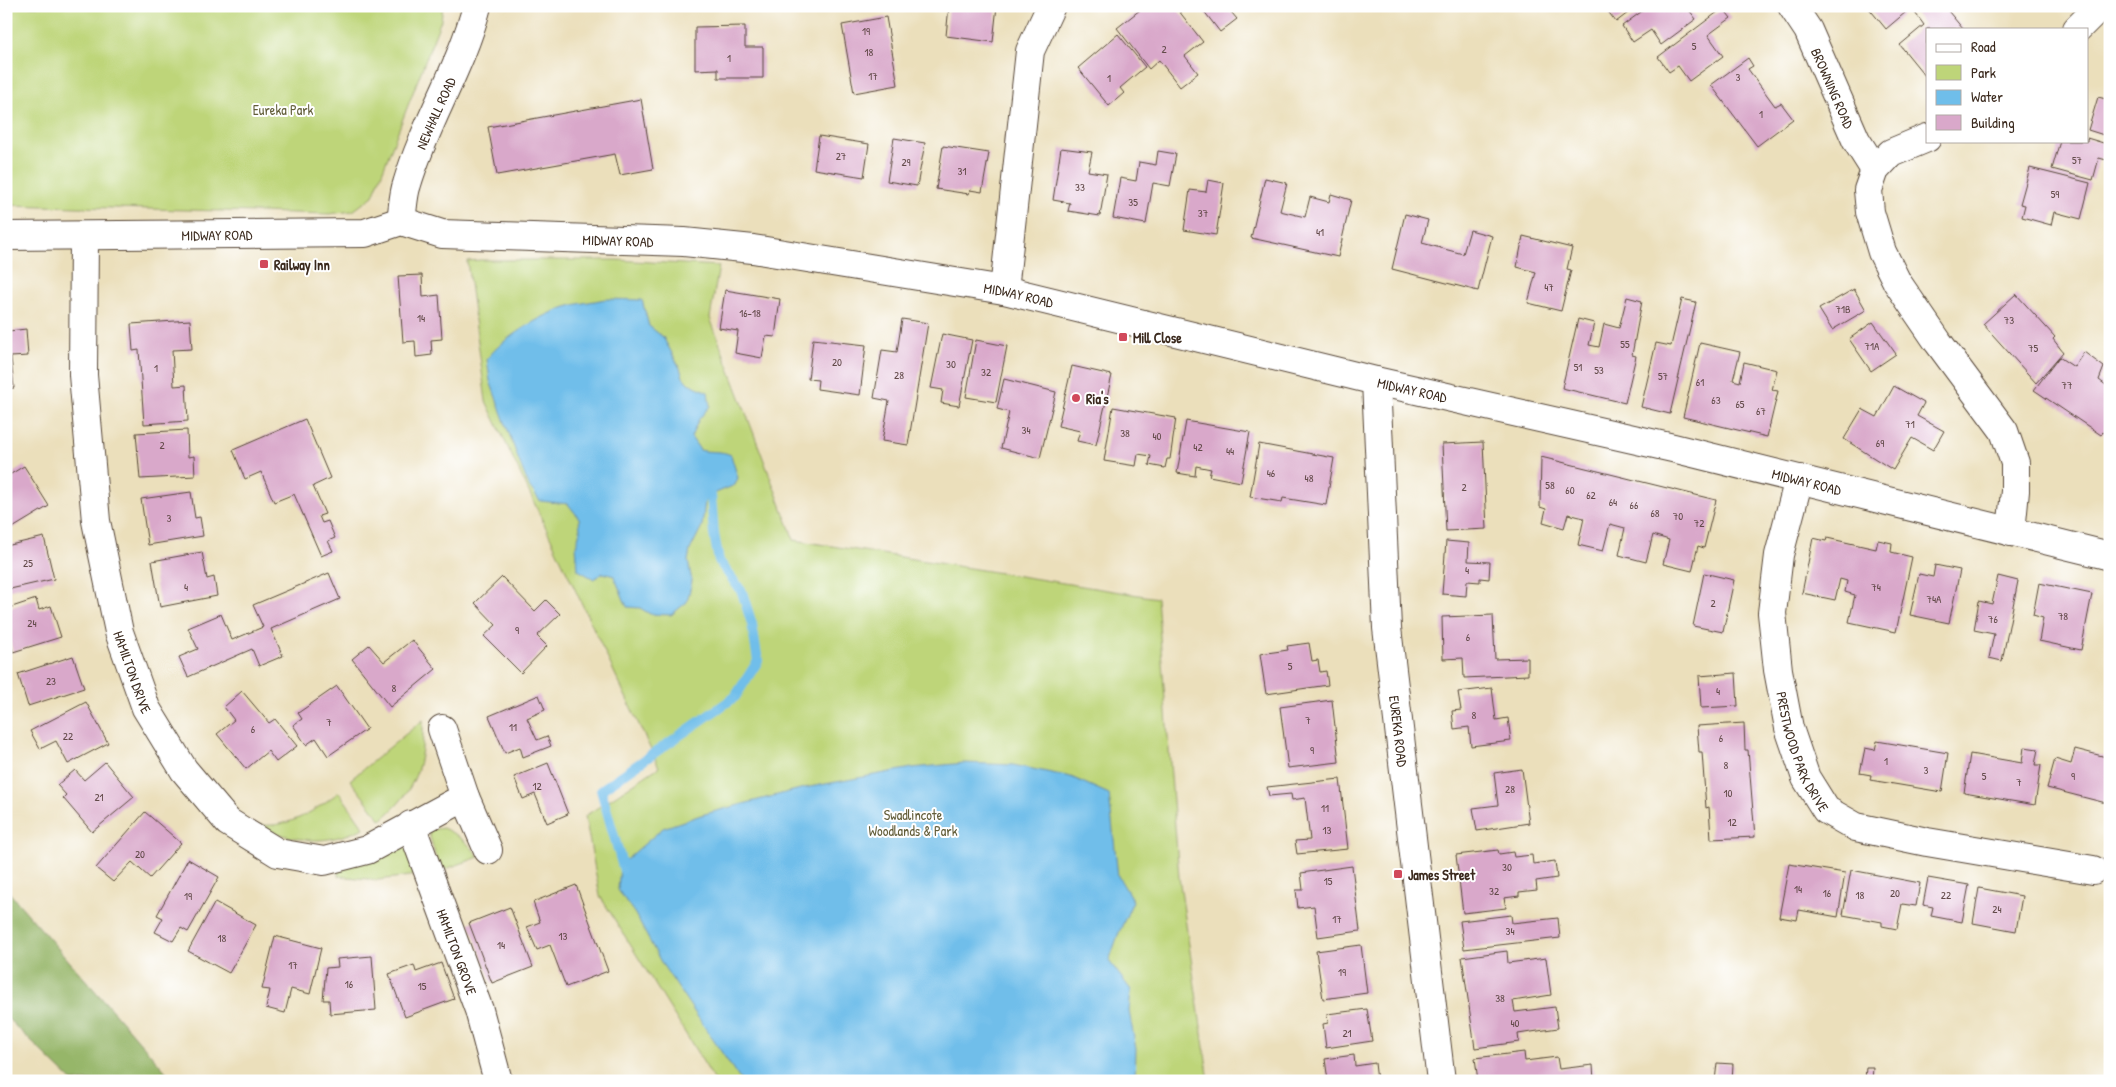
<svg xmlns="http://www.w3.org/2000/svg" width="2116" height="1087" font-family="'Patrick Hand',sans-serif">
<style>
.green{fill:#bed579;stroke:#7c804c}
.forest{fill:#96b669;stroke:#687044}
.water{fill:#6fbeea;stroke:#557484}
.lines{fill:none;stroke-linecap:round;stroke-linejoin:round}
.stream{stroke:#6fbeea;stroke-width:10}
.building{fill:#d9a8ca}
.minor-casing{stroke:#554536;stroke-width:30}
.secondary-casing{stroke:#554536;stroke-width:30}
.minor{stroke:#fff;stroke-width:28}
.secondary{stroke:#fff;stroke-width:28}
.poi-dot{fill:#d1495b;stroke:#fff;stroke-width:2}
.labels{text-anchor:middle;dominant-baseline:central;stroke-width:4;stroke-linejoin:round;paint-order:stroke}
.number-label{font-size:11px;fill:#624a49}
.street-label{font-size:14px;fill:#3b2a1e;stroke:#fff}
.park-label{font-size:14px;fill:#625d39;stroke:#fff}
.poi-label{font-size:14px;font-weight:bold;fill:#3b2a1e;stroke:#fff;text-anchor:start}
</style>
<rect width="100%" height="100%" fill="#fff"/>
<filter id="ink" filterUnits="userSpaceOnUse"><feTurbulence type="fractalNoise" baseFrequency=".02" numOctaves="2"/><feDisplacementMap in="SourceGraphic" scale="10" xChannelSelector="R" yChannelSelector="G"/><feConvolveMatrix kernelMatrix="1 2 1 2 8 2 1 2 1" color-interpolation-filters="sRGB"/></filter>
<filter id="wash" filterUnits="userSpaceOnUse"><feTurbulence type="fractalNoise" baseFrequency=".0096" numOctaves="4" result="noise"/><feDisplacementMap in="SourceGraphic" scale="20" xChannelSelector="R" yChannelSelector="G"/><feGaussianBlur stdDeviation="1.12" result="paint"/><feColorMatrix in="noise" values="0 0 0 0 0 0 0 0 0 0 0 0 0 0 0 0 0 1.4 0 .05"/><feComposite in="paint" operator="in"/></filter>
<g filter="url(#wash)">
<rect width="100%" height="100%" fill="#ebdfbb"/>
<path class="green" d="M6 6H443L441 20 373 196 353 211 329 214 6 205Z
M481 260H616L719 266 710 318 794 540 1157 598 1179 877 1209 1081H715L600 896 585 816 659 767 486 401 467 261Z
M423 720C424 764 416 791 381 820L350 780Z
M339 792 364 828C325 846 296 843 258 825 291 828 314 811 339 792Z
M443 828C458 835 469 843 479 857L440 871 428 830Z
M397 842 405 846 418 875 378 880 338 876V864Z"/>
<path class="forest" d="M6 889 174 1081H72L6 1017Z"/>
<path class="water" d="M605 299 642 300 649 326 663 337 680 368 683 377 688 383 708 392 710 406 699 419 691 437 700 450C711 453 721 450 731 455L738 478 735 485 711 495 705 502 702 526 690 550 688 561 692 581 687 602 671 615 650 614 640 608 627 607 614 576 603 573 594 579 578 570 576 546 580 531 579 518 568 504 540 501 529 486 519 461 490 381 487 359C502 338 542 315 566 307 578 303 592 302 605 299Z
M965 763 1013 765 1071 777 1109 794 1118 876 1133 901 1118 935 1109 961 1131 990 1129 1011 1136 1049 1135 1081H741L662 964 635 914 618 890 620 865 663 828 701 815 804 788 912 768Z"/>
<g class="lines">
<path class="stream" d="M624 871 601 790 735 697 758 661 752 624 742 592 719 561 714 534 711 495"/>
</g>
<g id="blocks">
<path class="building" d="M949 6H997L993 42 946 36Z
M1145 6H1175L1203 42 1185 56 1198 73 1180 87 1159 60 1149 69 1117 28Z
M1200 6H1226L1237 19 1220 32Z
M1604 6H1637L1616 22Z
M1649 6H1686L1696 19 1661 45 1651 30 1633 42 1622 26Z
M1867 6H1913L1886 29Z
M1917 6H1944L1963 29H1927L1926 77 1900 45 1924 25 1913 10Z
M1723 8 1731 18 1708 35 1723 56 1689 81 1678 66 1669 72 1658 57Z
M886 17 898 85 854 93 842 25Z
M745 26V47H763V78H718V69L695 70V27Z
M1118 34 1145 67 1120 88 1124 93 1109 106 1078 68Z
M1748 58 1753 66 1748 69 1775 106 1781 103 1793 119 1757 146 1711 85Z
M2098 97 2110 100V137L2088 130Z
M641 99 653 169 620 175 615 154 497 175 488 127Z
M819 136 869 144 864 177 814 169Z
M894 138 925 143 917 186 887 181Z
M2087 138 2110 145V161L2099 158 2093 180 2052 169 2060 141H2087Z
M943 146 989 153 982 192 970 190 969 194 936 189Z
M1061 148 1092 152 1088 171 1107 174 1100 216 1068 211 1070 203 1053 200Z
M1158 151 1176 154 1170 186 1153 183 1146 224 1113 218 1120 178 1136 181 1139 162 1156 165Z
M2030 168 2090 183 2081 219 2054 212 2051 225 2022 217 2025 205 2020 204Z
M1265 178 1287 183 1280 211 1305 217 1310 197 1329 202 1331 194 1351 200 1338 257 1251 238Z
M1208 180 1224 183 1216 235 1184 230 1190 190 1206 192Z
M1405 214 1428 220 1422 243 1463 254 1470 230 1492 236 1478 291 1392 269Z
M1523 236 1572 248 1567 269 1571 270 1561 311 1528 303 1536 272 1517 267Z
M422 275 423 297 439 295 442 339 431 340 432 355 416 357 415 341 403 342 398 276Z
M1854 289 1866 310 1832 330 1819 309Z
M725 290 780 299 775 337 766 336 762 358 735 353 738 331 719 328Z
M2016 294 2055 337 2053 339 2063 352 2036 383 1983 324Z
M1627 297 1642 301 1632 355 1636 356 1625 403 1562 388 1578 319 1594 323 1589 345 1599 347 1604 324 1619 328Z
M1682 299 1696 302 1670 414 1641 407 1656 343 1671 346Z
M902 319 928 323 908 445 882 441 889 401 874 398 882 350 897 352Z
M6 320 9 331 26 329 28 356 11 357 14 388 6 389Z
M190 320 192 349 172 350 174 386 186 385 188 421 144 424 139 350 133 351 131 324Z
M1873 322 1896 354 1871 371 1849 339Z
M942 334 972 340 959 406 941 403 943 390 931 388Z
M813 339 866 345 860 395 817 389 818 380 808 379Z
M976 340 1007 346 996 402 966 397Z
M1700 343 1740 352 1733 380 1740 382 1744 362 1777 370 1772 390 1778 391 1767 437 1683 417Z
M2084 352 2104 367 2099 380 2110 388V437L2103 432 2101 435 2034 390 2059 357 2074 367Z
M1072 366 1112 375 1096 445 1077 441 1080 431 1058 426Z
M1004 379 1056 392 1040 458 1001 448 1009 412 997 409Z
M1894 386 1924 403 1917 416 1944 431 1933 450 1912 438 1893 470 1844 439 1862 409 1877 417Z
M1113 407 1176 418 1170 459H1167L1165 468 1149 465 1151 456 1138 454 1136 466 1104 461Z
M305 419 330 478 313 486 325 514 319 516 322 523 328 521 335 538 328 541 333 551 321 556 294 494 274 502 261 472 245 479 233 450Z
M1186 421 1250 432 1241 482 1209 476 1211 469 1196 466 1195 476 1177 473Z
M187 430 188 457 194 456 195 476 140 479 136 433Z
M1483 442 1487 529 1446 531 1442 444Z
M1259 444 1334 458 1326 505 1283 498 1282 502 1250 497Z
M1541 457 1716 500 1704 548 1698 546 1692 571 1663 564 1669 540 1653 535 1646 562 1619 555 1625 528 1610 524 1603 551 1578 545 1584 518 1568 514 1564 528 1543 522 1546 509 1540 507Z
M24 466 49 506 6 532V477Z
M191 492 195 518 200 517 203 536 148 545 141 499Z
M44 537 54 579 6 590V546Z
M1813 538 1826 541 1827 538 1876 549 1878 540 1892 543 1891 552 1912 557 1896 632 1849 622 1855 595 1845 592 1847 581 1840 579 1835 600 1802 593Z
M1446 541 1469 543 1468 561 1490 562 1489 579 1480 578V582L1467 581 1466 596 1442 594Z
M202 552 207 579 214 577 217 596 160 607 152 561Z
M1935 565 1960 570 1949 623 1910 615 1919 574 1933 577Z
M329 573 340 599 271 629 283 656 259 666 252 649 188 677 179 657 198 649 188 628 221 614 232 640 263 627 253 605Z
M1704 573 1734 580 1723 632 1693 626Z
M1998 576 2018 581 2002 661 1989 658 1994 634 1974 630 1979 601 1992 604Z
M502 577 535 611 546 600 560 614 537 636 547 646 521 673 484 636 496 625 475 603Z
M2039 583 2092 594 2081 650 2039 641 2043 618 2033 615Z
M36 599 39 610 51 606 61 637 13 652 10 642 6 643V609Z
M1493 615 1495 659 1528 658V675L1464 678 1463 658 1443 659 1442 617Z
M412 640 436 669 390 707 352 659 369 645 384 662Z
M1309 643 1312 661 1318 660 1320 672 1326 671 1328 685 1266 694 1260 654 1288 650 1287 646Z
M73 656 84 688 28 706 18 674Z
M1736 673 1738 706 1701 708 1699 676Z
M337 686 367 729 328 756 316 738 306 745 293 725 302 719 298 713Z
M1492 688 1496 720 1508 718 1511 741 1471 746 1469 727 1454 729 1452 711 1461 710 1458 692Z
M242 691 269 723 275 719 297 746 276 762 268 751 246 769 217 734 234 720 224 707Z
M539 695 545 710 527 718 537 740 547 736 551 746 523 757 520 747 505 753 489 716Z
M1332 700 1339 762 1288 768 1280 707Z
M86 702 108 743 68 764 56 741 40 749 30 731Z
M1744 723 1745 750H1748L1755 837 1711 839 1709 807 1706 808 1702 752H1699L1697 726Z
M1877 741 1948 753 1942 792 1870 780 1871 775 1860 773 1865 748 1875 750Z
M2024 747 2038 749 2035 765H2041L2035 805 1964 793 1970 754 2022 763Z
M2075 749 2110 758V804L2047 788 2055 759 2071 764Z
M105 762 134 797 92 832 63 798 66 795 57 785 75 770 84 780Z
M548 763 568 814 547 823 535 794 523 799 514 777Z
M1522 769 1529 823 1477 831 1473 808 1498 805 1494 773Z
M1340 779 1348 849 1297 854 1295 841 1310 840 1305 798 1292 800 1291 794 1269 796 1267 787Z
M145 812 181 843 150 878 132 862 113 882 96 868Z
M1498 850 1499 854 1513 852 1514 857 1532 855 1533 864 1555 861 1557 878 1536 881 1537 890 1519 892V896L1504 898 1506 908 1463 913 1456 855Z
M188 859 219 877 188 932 181 928 173 941 155 932 163 918 157 915Z
M1789 864 1845 873 1838 917 1799 910 1797 920 1779 917Z
M1352 866 1360 931 1318 937 1314 906 1298 908 1296 890H1303L1301 873Z
M1851 870 1920 883 1916 906 1902 904 1897 929 1882 926V922L1843 915Z
M1928 878 1969 885 1962 922 1931 916 1933 907 1923 905Z
M576 885 608 971 566 987 550 945 537 950 527 927 540 922 533 902Z
M1979 888 2022 896 2016 931 1973 923Z
M215 902 256 925 229 973 188 951Z
M510 907 533 967 492 983 469 923Z
M1511 915 1512 923 1558 918 1560 938 1464 949 1460 921Z
M275 936 321 948 310 994 291 989 285 1013 266 1008 270 990 262 989Z
M1361 945 1367 993 1323 999 1316 951Z
M1507 951 1508 963 1546 958 1551 995 1513 1001 1515 1012 1555 1007 1558 1028 1518 1034 1519 1042 1475 1048 1462 957Z
M372 956 376 1010 330 1014 329 1000H323L326 968 338 967 337 959Z
M441 963 454 999 405 1017 389 974 414 965 416 972Z
M1367 1009 1372 1041 1326 1048 1323 1024 1328 1023 1327 1014Z
M1524 1052 1525 1061 1557 1057 1559 1069 1593 1065 1594 1081H1478L1475 1058Z
M1354 1055 1355 1066 1375 1063 1377 1081H1328L1325 1059Z
M1717 1063 1733 1064 1732 1081H1715Z
M1866 1067H1873L1872 1081H1865Z"/>
</g>
</g>
<g filter="url(#ink)">
<use href="#blocks" fill-opacity="0" stroke="#554536" stroke-width="1"/>
<g class="lines">
<g class="minor-casing">
<g id="minor">
<path id="s1" d="M1792 6 1808 30 1856 140 1875 170"/>
<path d="M2077 29 2100 6"/>
<path d="M1927 138 1891 153 1875 170 1868 190 1870 212 1882 252 1897 282 1938 342 2004 431 2015 463V491L2011 532"/>
<path id="s2" d="M84 236 83 375 96 521 119 632 146 708 184 770 228 822 278 853 324 861 367 850 465 797"/>
<path d="M1004 290 1030 51 1051 6"/>
<path id="s3" d="M1376 381 1387 628 1441 1081"/>
<path id="s4" d="M1799 479 1779 555 1772 613 1778 670 1789 728 1806 778 1826 810 1856 827 1927 842 2093 870"/>
<path d="M442 729 465 797 488 850"/>
<path id="s5" d="M411 825 479 1010 498 1081"/>
</g>
</g>
<g class="secondary-casing">
<g id="secondary">
<path id="s6" d="M401 221C403 209 403 195 407 184 425 123 461 68 477 6"/>
<path id="s7" d="M6 236 365 233 401 221 442 234 684 242 753 249 1004 290 1376 381 1673 448 2110 556"/>
</g>
</g>
<use href="#minor" class="minor"/>
<use href="#secondary" class="secondary"/>
</g>
</g>
<g class="poi-dot">
<rect x="259" y="259" width="10" height="10" rx="2.5"/>
<rect x="1118" y="332" width="10" height="10" rx="2.5"/>
<circle cx="1076" cy="398" r="5"/>
<rect x="1393" y="869" width="10" height="10" rx="2.5"/>
</g>
<g class="labels">
<g class="number-label">
<text x="866" y="31">19</text>
<text x="1694" y="46">5</text>
<text x="1164" y="49">2</text>
<text x="869" y="52">18</text>
<text x="729" y="58">1</text>
<text x="873" y="76">17</text>
<text x="1738" y="77">3</text>
<text x="1109" y="78">1</text>
<text x="1761" y="114">1</text>
<text x="841" y="156">27</text>
<text x="2077" y="160">57</text>
<text x="906" y="162">29</text>
<text x="962" y="171">31</text>
<text x="1080" y="187">33</text>
<text x="2055" y="194">59</text>
<text x="1133" y="202">35</text>
<text x="1203" y="213">37</text>
<text x="1320" y="232">41</text>
<text x="1549" y="287">47</text>
<text x="1843" y="309">71B</text>
<text x="750" y="313">16-18</text>
<text x="421" y="318">14</text>
<text x="2009" y="320">73</text>
<text x="1625" y="344">55</text>
<text x="1872" y="346">71A</text>
<text x="2033" y="348">75</text>
<text x="837" y="362">20</text>
<text x="951" y="364">30</text>
<text x="1578" y="367">51</text>
<text x="156" y="368">1</text>
<text x="1599" y="370">53</text>
<text x="986" y="372">32</text>
<text x="899" y="375">28</text>
<text x="1663" y="376">57</text>
<text x="1700" y="382">61</text>
<text x="2067" y="385">77</text>
<text x="1716" y="400">63</text>
<text x="1740" y="404">65</text>
<text x="1761" y="411">67</text>
<text x="1910" y="424">71</text>
<text x="1026" y="430">34</text>
<text x="1125" y="433">38</text>
<text x="1157" y="436">40</text>
<text x="1880" y="443">69</text>
<text x="162" y="445">2</text>
<text x="1198" y="447">42</text>
<text x="1230" y="451">44</text>
<text x="1271" y="473">46</text>
<text x="1309" y="478">48</text>
<text x="1550" y="485">58</text>
<text x="1464" y="487">2</text>
<text x="1570" y="490">60</text>
<text x="1591" y="495">62</text>
<text x="1613" y="502">64</text>
<text x="1634" y="505">66</text>
<text x="1655" y="513">68</text>
<text x="1678" y="516">70</text>
<text x="169" y="518">3</text>
<text x="1699" y="523">72</text>
<text x="28" y="563">25</text>
<text x="1467" y="570">4</text>
<text x="186" y="587">4</text>
<text x="1876" y="587">74</text>
<text x="1934" y="599">74A</text>
<text x="1713" y="603">2</text>
<text x="2063" y="616">78</text>
<text x="1993" y="619">76</text>
<text x="32" y="623">24</text>
<text x="517" y="630">9</text>
<text x="1468" y="637">6</text>
<text x="1290" y="666">5</text>
<text x="51" y="681">23</text>
<text x="394" y="688">8</text>
<text x="1718" y="691">4</text>
<text x="1474" y="715">8</text>
<text x="1308" y="720">7</text>
<text x="329" y="722">7</text>
<text x="513" y="727">11</text>
<text x="253" y="729">6</text>
<text x="68" y="736">22</text>
<text x="1721" y="738">6</text>
<text x="1312" y="750">9</text>
<text x="1886" y="761">1</text>
<text x="1726" y="765">8</text>
<text x="1926" y="770">3</text>
<text x="1984" y="776">5</text>
<text x="2073" y="776">9</text>
<text x="2019" y="782">7</text>
<text x="537" y="786">12</text>
<text x="1510" y="789">28</text>
<text x="1728" y="793">10</text>
<text x="99" y="797">21</text>
<text x="1325" y="808">11</text>
<text x="1732" y="822">12</text>
<text x="1327" y="830">13</text>
<text x="140" y="854">20</text>
<text x="1507" y="867">30</text>
<text x="1328" y="881">15</text>
<text x="1798" y="889">14</text>
<text x="1494" y="891">32</text>
<text x="1827" y="893">16</text>
<text x="1895" y="893">20</text>
<text x="1860" y="895">18</text>
<text x="1946" y="895">22</text>
<text x="188" y="896">19</text>
<text x="1997" y="909">24</text>
<text x="1337" y="919">17</text>
<text x="1510" y="931">34</text>
<text x="563" y="936">13</text>
<text x="222" y="938">18</text>
<text x="501" y="945">14</text>
<text x="293" y="965">17</text>
<text x="1342" y="972">19</text>
<text x="349" y="984">16</text>
<text x="422" y="986">15</text>
<text x="1500" y="998">38</text>
<text x="1515" y="1023">40</text>
<text x="1347" y="1033">21</text>
</g>
<g class="street-label">
<text stroke="none"><textPath href="#s1" startOffset="92">BROWNING ROAD</textPath></text>
<text stroke="none"><textPath href="#s6" startOffset="114">NEWHALL ROAD</textPath></text>
<text stroke="none"><textPath href="#s7" startOffset="211">MIDWAY ROAD</textPath></text>
<text stroke="none"><textPath href="#s7" startOffset="616">MIDWAY ROAD</textPath></text>
<text stroke="none"><textPath href="#s7" startOffset="1021">MIDWAY ROAD</textPath></text>
<text stroke="none"><textPath href="#s7" startOffset="1426">MIDWAY ROAD</textPath></text>
<text stroke="none"><textPath href="#s7" startOffset="1831">MIDWAY ROAD</textPath></text>
<text stroke="none"><textPath href="#s2" startOffset="441">HAMILTON DRIVE</textPath></text>
<text stroke="none"><textPath href="#s3" startOffset="351">EUREKA ROAD</textPath></text>
<text stroke="none"><textPath href="#s4" startOffset="280">PRESTWOOD PARK DRIVE</textPath></text>
<text stroke="none"><textPath href="#s5" startOffset="135">HAMILTON GROVE</textPath></text>
</g>
<g class="park-label">
<text x="283" y="109">Eureka Park</text>
<text x="913" y="814">Swadlincote<tspan x="913" dy="16">Woodlands &amp; Park</tspan></text>
</g>
<g class="poi-label">
<text x="274" y="264">Railway Inn</text>
<text x="1133" y="337">Mill Close</text>
<text x="1086" y="398">Ria's</text>
<text x="1408" y="874">James Street</text>
</g>
</g>
<rect width="2116" height="1087" fill="none" stroke="#fff" stroke-width="25"/>
<rect x="1926" y="28" width="162" height="115" fill="#ffffff" stroke="#b1aaa5"/>
<rect x="1936" y="44" width="25" height="8" fill="#ffffff" stroke="#b1aaa5"/>
<text x="1971" y="52" font-size="15" fill="#3b2a1e">Road</text>
<rect x="1936" y="65" width="25" height="15" fill="#bed579" stroke="#b1aaa5"/>
<text x="1971" y="78" font-size="15" fill="#3b2a1e">Park</text>
<rect x="1936" y="90" width="25" height="15" fill="#6fbeea" stroke="#b1aaa5"/>
<text x="1971" y="102" font-size="15" fill="#3b2a1e">Water</text>
<rect x="1936" y="115" width="25" height="15" fill="#d9a8ca" stroke="#b1aaa5"/>
<text x="1971" y="128" font-size="15" fill="#3b2a1e">Building</text>
</svg>
